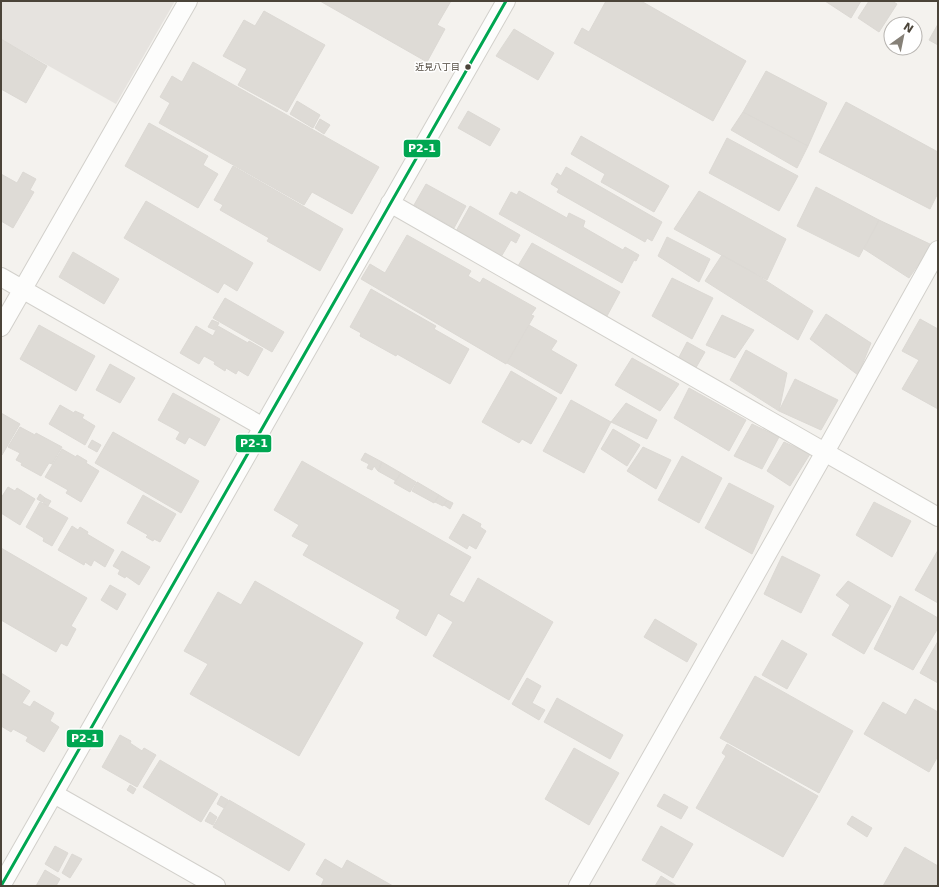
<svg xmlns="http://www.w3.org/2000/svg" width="939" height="887" font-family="'DejaVu Sans','Noto Sans JP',sans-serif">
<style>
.parking{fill:#e6e3df}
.building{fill:#dedbd6;stroke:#dcd9d4}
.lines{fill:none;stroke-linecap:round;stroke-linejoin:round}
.street-casing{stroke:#d2d0cb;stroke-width:20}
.street{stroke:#fdfdfc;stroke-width:18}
.bus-1-casing{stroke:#fff;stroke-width:6}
.bus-1{stroke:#00a651;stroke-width:3}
.bus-dot{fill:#4b4439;stroke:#fff;stroke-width:1.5}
.labels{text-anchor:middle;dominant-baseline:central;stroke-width:3;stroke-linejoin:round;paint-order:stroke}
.bus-label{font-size:9px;fill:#4b4439;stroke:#fff;text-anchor:end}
.line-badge{stroke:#fff;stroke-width:1.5}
.badge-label{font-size:11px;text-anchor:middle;font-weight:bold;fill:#fff}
</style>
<rect width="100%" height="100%" fill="#f4f2ee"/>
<path class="parking" d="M1 1H175L116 104 1 39Z"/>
<path class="building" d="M320 1H451L437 25 445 29 427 62Z
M606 1H641L746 61 713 121 574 43 582 28 589 32Z
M825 1H861L851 18Z
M869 1H892L897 4 879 32 858 18Z
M264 11 325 45 287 112 238 85 247 69 223 56 244 20 255 26Z
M938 24V45L929 40Z
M514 29 554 53 538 80 496 56Z
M1 39 47 66 26 103 1 89Z
M193 62 379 167 352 214 312 192 304 205 159 123 170 103 160 97 172 76 182 82Z
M766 71 827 103 808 146 743 112Z
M297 101 320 115 313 128 290 114Z
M846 102 938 152V193L930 209 819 152Z
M468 111 500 129 490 146 458 128Z
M743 112 808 146 797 168 731 130Z
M320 119 330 125 324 134 315 128Z
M149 123 208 156 203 165 218 174 198 208 125 166Z
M581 136 669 186 654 212 601 182 605 174 571 154Z
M727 138 798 176 779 211 709 173Z
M233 166 343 229 320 271 267 241 269 238 220 210 223 205 214 200Z
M566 167 662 222 652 241 647 238 645 242 557 192 559 189 551 184 557 173 561 176Z
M23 172 36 179 30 190 34 192 13 228 1 221V174L17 183Z
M426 184 466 206 454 228 414 205Z
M816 187 879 220 859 257 797 226Z
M519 191 567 218 569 213 585 221 583 227 623 250 625 247 639 255 636 261 634 260 622 283 499 214 511 192 517 195Z
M699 191 786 239 767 280 674 229Z
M146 201 253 263 237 291 224 283 218 293 124 238Z
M470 206 520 235 516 243 511 240 501 257 455 233Z
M879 220 932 245 909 278 864 249Z
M407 235 471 271 468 276 480 283 483 278 536 308 531 315 534 316 506 364 361 279 370 264 385 273Z
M667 237 710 259 699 282 658 256Z
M532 243 620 292 607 316 518 266Z
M73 252 119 279 104 304 59 277Z
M722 255 754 273 813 311 798 340 705 281Z
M672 278 713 298 692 339 652 316Z
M371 289 436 326 434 329 469 349 450 384 397 354 396 356 360 336 361 333 350 327Z
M225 298 284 332 272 352 213 318Z
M826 314 871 343 858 375 810 339Z
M722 315 754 330 735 358 706 345Z
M920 319 938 329V409L902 389 919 360 902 351Z
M212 320 219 323 215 330 208 327Z
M39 325 95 356 76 391 20 359Z
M529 325 557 341 551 350 577 365 561 394 507 363Z
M196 326 213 336 218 326 248 343 249 341 263 349 248 376 238 370 236 374 226 368 225 371 214 364 215 362 204 356 199 364 180 353Z
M687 342 705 352 694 371 677 361Z
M746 350 787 373 779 411 730 380Z
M632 358 679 384 660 411 615 385Z
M110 364 135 378 120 403 96 390Z
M511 371 557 398 531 444 522 439 519 443 482 422Z
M795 379 838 400 821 430 779 411Z
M689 388 746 420 729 451 674 418Z
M173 393 220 419 205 446 189 437 185 444 176 439 180 432 158 420Z
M571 400 611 422 584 473 543 451Z
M626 403 657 420 647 439 611 422Z
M60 405 74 413 75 411 84 415 82 418 95 426 85 445 49 424Z
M1 413 20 424 2 455H1Z
M752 424 779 437 762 469 734 456Z
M20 427 35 435 36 433 62 447 52 464 49 463 41 476 21 465 22 463 16 460 20 453 8 447Z
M613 429 640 445 627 466 601 449Z
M113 432 199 481 181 513 95 463Z
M92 440 101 445 97 452 88 447Z
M784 442 810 454 790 486 767 471Z
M643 447 671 460 656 489 627 471Z
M62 449 76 457 77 455 87 461 86 463 99 471 81 502 66 493 68 490 45 477Z
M365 453 382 462 378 471 374 466 372 470 367 468 369 464 361 460Z
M682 456 722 478 699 523 658 500Z
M302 461 471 557 449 595 464 603 478 578 553 622 509 700 433 656 453 622 438 613 426 636 396 618 400 610 303 555 309 545 292 536 299 525 274 510Z
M382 462 401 473 396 481 378 471Z
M401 473 416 482 410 492 394 483Z
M417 482 439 495 434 503 412 491Z
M729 483 774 506 752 554 705 528Z
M8 487 15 491 17 488 35 499 20 525 1 513V498Z
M40 494 45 498 42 502 37 499Z
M143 495 176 514 160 542 154 539 153 541 146 537 148 535 127 523Z
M439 495 447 500 443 506 435 502Z
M45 498 51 501 48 506 43 503Z
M447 500 453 503 450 509 444 505Z
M40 502 68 518 52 546 43 541 44 538 26 527Z
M874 502 911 521 892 557 856 535Z
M463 514 481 524 480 527 486 531 476 549 469 545 467 549 449 538Z
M72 526 78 530 80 527 88 532 87 534 114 550 105 567 94 560 91 566 85 562 84 565 58 550Z
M1 548 87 598 71 626 76 629 67 646 61 643 56 652 1 620Z
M938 550V603L915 590Z
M122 551 150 567 139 585 126 576 125 578 118 574 120 570 113 566Z
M782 556 820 575 801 613 764 594Z
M255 581 363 643 299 756 190 694 208 664 184 651 218 592 241 605Z
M848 581 891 606 864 654 832 635 850 605 836 595Z
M110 585 126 594 117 610 101 600Z
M900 596 938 618V628L913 670 874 649Z
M655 619 697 644 687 662 644 637Z
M782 640 807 654 787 689 762 675Z
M938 641V683L920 673Z
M1 673 30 691 22 703 30 707 34 701 54 713 50 721 59 727 44 752 26 741 28 737 13 729 11 732 1 726Z
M755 676 853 731 819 793 720 738Z
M527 678 541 686 532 703 545 710 539 720 512 704Z
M557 698 623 735 610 759 544 722Z
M915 699 938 712V756L929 772 864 734 883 702 906 715Z
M120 735 131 741 130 743 142 751 144 748 156 755 137 787 102 767Z
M727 744 818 796 783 857 696 808 726 756 722 753Z
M574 748 619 773 589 825 545 799Z
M160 760 218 794 201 822 143 787Z
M130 785 136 789 133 794 127 790Z
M664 794 688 807 681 819 657 806Z
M221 796 228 800 224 808 217 804Z
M229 800 305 844 289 871 213 827Z
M210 812 217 817 213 825 205 821Z
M852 816 872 828 867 837 847 824Z
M661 826 693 844 673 878 642 860Z
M55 846 68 853 58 872 45 864Z
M905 847 938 866V886H883Z
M72 854 82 859 70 878 62 873Z
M325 859 342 869 347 860 393 886H321L324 879 316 874Z
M45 870 60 879 56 886H36Z
M661 876 677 886H655Z"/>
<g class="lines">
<g class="street-casing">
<path id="street" d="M390 203 938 517
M1 277 263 427
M1 327 188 1
M54 794 216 886
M1 886 506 1
M578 886 825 452 938 250"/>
</g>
<use href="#street" class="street"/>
<g class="bus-1-casing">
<path id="bus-1" d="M1 886 506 1"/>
</g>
<use href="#bus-1" class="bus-1"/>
</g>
<circle class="bus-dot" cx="468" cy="67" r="3.5"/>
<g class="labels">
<g class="bus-label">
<text x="460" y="67">近見八丁目</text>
</g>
</g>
<g class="line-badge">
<rect x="403" y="139" width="38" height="19" rx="4" fill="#00a651"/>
<rect x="235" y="434" width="37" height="19" rx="4" fill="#00a651"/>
<rect x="66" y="729" width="38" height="19" rx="4" fill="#00a651"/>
</g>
<g class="badge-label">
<text x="422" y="152">P2-1</text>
<text x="254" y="447">P2-1</text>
<text x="85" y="742">P2-1</text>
</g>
<rect width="939" height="887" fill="none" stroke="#4b4439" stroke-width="4"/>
<g transform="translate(903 36) rotate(33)"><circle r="19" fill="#ffffff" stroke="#b7b4b0"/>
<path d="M0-3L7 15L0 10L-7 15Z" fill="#868178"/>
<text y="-6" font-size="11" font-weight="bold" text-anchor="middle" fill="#4b4439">N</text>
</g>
</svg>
